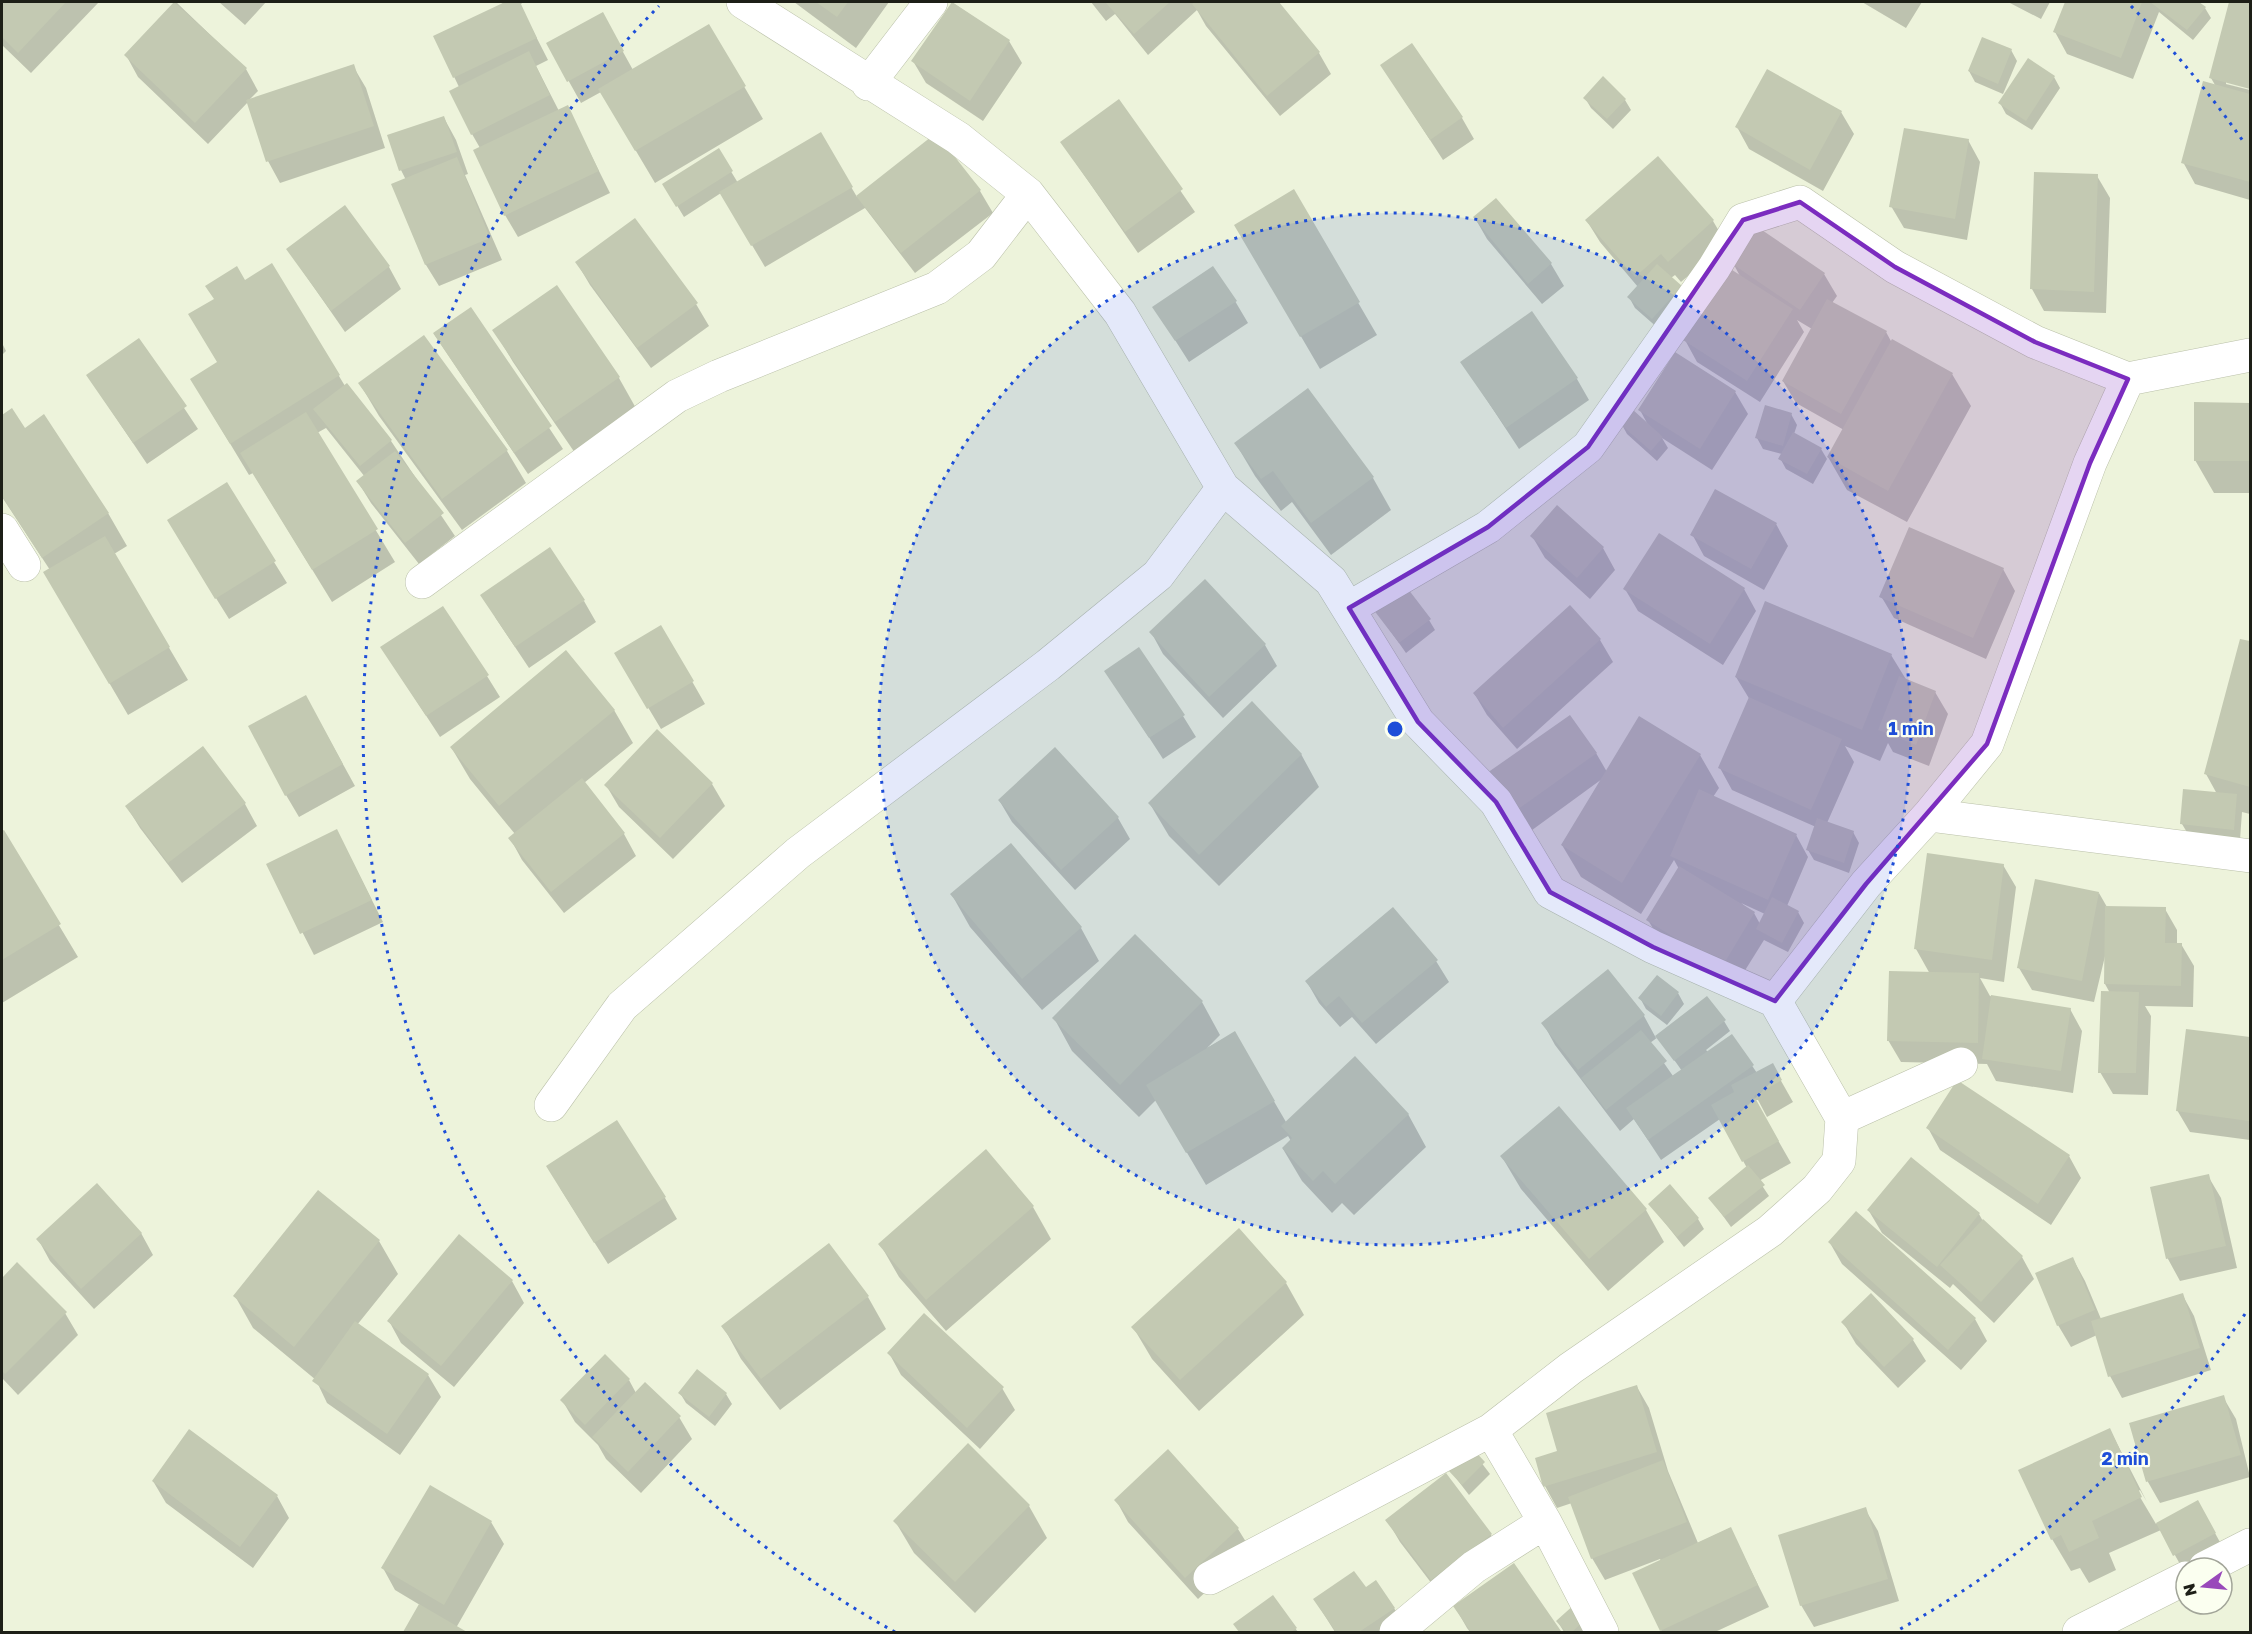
<svg xmlns="http://www.w3.org/2000/svg" width="2252" height="1634" font-family="'Golos Text',sans-serif">
<style>
.shadow{fill:#0003;fill-rule:evenodd}
.building{fill:#c3c9b2}
.lines{fill:none;stroke-linecap:round;stroke-linejoin:round}
.minor-casing{stroke:#bac0a9;stroke-width:34}
.minor{stroke:#fff;stroke-width:33}
.marked{fill:#7b2cbf;fill-opacity:0.2;stroke:#7b2cbf;stroke-width:4.5;stroke-linejoin:round}
.ring{fill:none;stroke:#1d4ed8;stroke-width:3;stroke-dasharray:3 6}
.centre{fill:#1d4ed8;stroke:#fbfff0;stroke-width:3}
.ring-label{font-size:18px;text-anchor:middle;font-weight:bold;fill:#1d4ed8;stroke:#fbfff0;stroke-width:4.5;stroke-linejoin:round;paint-order:stroke}
</style>
<rect width="100%" height="100%" fill="#edf3db"/>
<path class="shadow" d="M2 2H99L31 73 2 45Z
M176 2 246 69 258 91 249 100 353 66 366 88 385 148 280 183 268 161 248 102 208 144 138 77 126 55Z
M219 2H266L245 25Z
M501 2H523L520 5 548 60 536 66 559 111 567 107 610 193 518 237 505 215 480 148 472 134 459 87 435 37 503 4Z
M794 2H889L856 48Z
M1091 2H1277L1319 53 1331 74 1280 116 1206 26 1197 10 1148 55 1115 14 1106 21Z
M1862 2H1922L1906 28Z
M2008 2H2050L2041 19Z
M2067 2H2196L2205 8 2211 18 2193 40 2159 12 2133 79 2067 54 2055 32Z
M2230 2H2250V87L2226 81V84L2250 90V200L2195 184 2183 162 2215 85 2211 78Z
M953 3 1009 41 1022 63 983 121 926 83 913 61Z
M602 14 633 70 709 26 763 119 655 183 601 92 581 103 548 44Z
M2011 50 2017 61 2003 94 1975 82 1969 71Z
M1382 66 1462 118 1474 139 1443 160Z
M2054 77 2060 88 2032 130 2006 114 2000 103Z
M1585 98 1625 100 1631 110 1613 129 1591 108Z
M1119 101 1195 212 1138 253 1062 143Z
M1841 112 1854 134 1823 191 1749 149 1737 127Z
M444 118 456 140 468 174 465 175 502 260 439 286 426 265 406 180 401 170Z
M820 134 857 197 936 135 980 191 993 213 915 273 865 208 765 267 721 193 684 217 664 184 718 150 738 183Z
M1968 140 1980 162 1967 240 1904 228 1891 206Z
M1658 158 1713 221 1726 243 1681 282 1675 275 1671 278 1681 287 1659 329 1635 308 1629 297 1638 287 1600 242 1587 221Z
M2097 176 2110 198 2106 313 2044 311 2032 289Z
M1293 191 1377 335 1320 369 1236 225Z
M1496 200 1551 264 1564 286 1542 304 1487 239 1475 218Z
M345 207 389 267 401 289 345 332 288 250Z
M635 220 696 304 709 326 651 368 590 285 577 263Z
M1733 263 1824 274 1837 296 1832 303 1886 332 1892 343 1952 374 1971 406 1907 522 1847 490 1828 457 1844 430 1796 403 1783 381 1812 329 1797 320 1804 332 1760 402 1697 362 1685 340 1741 278Z
M272 265 345 386 391 441 455 536 419 564 371 503 358 482 365 477 326 428 317 433 395 562 332 602 253 473 249 475 211 412 219 363 244 282Z
M557 287 619 378 637 410 575 453 513 362 494 330Z
M1235 301 1248 323 1189 362 1154 307Z
M471 309 563 449 528 474 434 334Z
M139 340 198 429 147 464 88 376Z
M2 343 6 351 2 355Z
M1462 362 1577 379 1589 400 1519 449Z
M360 384 507 451 526 483 462 530 379 416Z
M1735 392 1748 414 1712 470 1662 438 1668 448 1657 461 1627 434 1621 423 1648 425 1640 410Z
M2196 404 2250 405V493H2214L2195 460Z
M11 410 25 430 108 513 127 546 114 554 188 680 128 715 45 573 50 570 2 497V417Z
M1791 414 1797 425 1794 434 1821 449 1827 459 1813 484 1786 469 1780 458 1782 454 1763 449 1757 438Z
M1236 444 1373 478 1391 510 1331 555 1292 502 1281 511 1255 476Z
M1776 524 1788 546 1764 590 1704 556 1692 534Z
M1532 536 1603 548 1615 570 1590 599 1545 558Z
M181 542 274 562 287 583 229 619Z
M2003 569 2015 591 1986 659 1894 618 1881 596Z
M1625 589H1744L1756 611 1723 665 1638 611Z
M584 601 596 622 529 668 495 617Z
M1570 607 1600 640 1613 662 1517 749 1487 715 1474 693Z
M1375 609 1429 620 1435 630 1406 653Z
M661 627 705 704 661 729 616 654Z
M1151 632 1265 645 1277 666 1223 718 1163 654Z
M2241 640 2250 643V814L2242 812 2240 840 2188 834 2182 824 2217 794 2206 774Z
M382 648 487 676 500 697 440 737Z
M1891 655 1907 681 1935 692 1948 714 1929 766 1893 752 1888 743 1880 761 1845 746 1854 762 1827 823 1853 832 1859 843 1849 873 1814 860 1808 850 1816 827 1732 790 1720 768 1750 700 1736 677Z
M1106 671 1183 716 1196 737 1163 759Z
M614 710 633 743 584 783 624 834 636 856 564 913 522 860 510 838 515 834 470 779 451 747Z
M318 719 355 786 299 817 286 795Z
M203 749 245 804 257 826 182 883 140 828 127 807Z
M1596 753 1607 772 1700 755 1719 788 1713 797 1796 835 1808 857 1787 906 1798 912 1804 923 1788 952 1764 940 1734 988 1661 942 1648 920 1679 869 1674 860 1641 914 1581 877 1562 845 1602 779 1528 833 1502 795ZM1741 903 1765 914 1760 924 1754 913Z
M1301 754 1319 787 1219 886 1169 836 1150 804Z
M712 784 725 806 673 859 619 807 606 785Z
M999 800 1118 818 1130 839 1075 890 1012 822Z
M337 831 383 922 314 955 268 865Z
M3 832 78 957 2 1003V833Z
M1010 845 1081 928 1099 961 1042 1010 970 927 952 895Z
M2003 865 2016 887 2004 982 1980 978 1990 996 2070 1009 2082 1031 2073 1093 1996 1081 1987 1064 1901 1062 1888 1040 1930 974 1916 949Z
M2099 893 2107 907 2165 909 2177 930V944H2181L2194 966 2193 1007 2145 1006 2151 1016 2148 1095 2113 1094 2100 1072 2110 993 2105 984 2106 952 2094 1002 2032 990 2019 968Z
M1436 961 1449 982 1376 1044 1352 1017 1340 1027 1319 1003 1307 982Z
M1608 972 1644 1016 1656 1038 1724 1021 1730 1031 1706 1050 1708 1052 1732 1036 1757 1073 1772 1065 1793 1102 1767 1117 1758 1100H1755L1791 1163 1759 1181 1769 1196 1731 1227 1710 1198 1747 1168 1720 1119 1661 1160 1634 1119 1620 1131 1555 1045 1543 1023ZM1658 1037 1682 1071 1673 1076 1650 1043Z
M1678 993 1684 1004 1667 1025 1646 1009 1640 998Z
M1202 1002 1220 1035 1207 1048 1234 1033 1286 1122 1408 1114 1426 1147 1354 1215 1342 1203 1332 1213 1302 1181 1283 1149 1291 1141 1288 1136 1206 1185 1156 1100 1139 1117 1072 1051 1054 1018Z
M2187 1030 2250 1039V1140L2190 1132 2177 1110Z
M1928 1128 2069 1156 2081 1178 2051 1225 1940 1150Z
M1502 1157 1646 1210 1664 1242 1608 1291 1521 1189Z
M1911 1159 1979 1214 1984 1223 2022 1257 2034 1279 1994 1323 1953 1284 1950 1288 1882 1233 1869 1211Z
M2208 1176 2221 1198 2237 1268 2180 1281 2168 1259 2152 1188Z
M560 1188 665 1198 677 1219 608 1264Z
M1650 1204 1698 1219 1704 1229 1684 1247Z
M1033 1207 1051 1239 946 1331 899 1277 880 1244Z
M141 1233 153 1255 94 1309 50 1261 38 1239Z
M379 1241 398 1274 357 1325 428 1375 441 1397 400 1455 327 1403 316 1380 253 1328 235 1296Z
M1830 1243 1975 1319 1987 1341 1961 1370 1842 1264Z
M2073 1259 2085 1281 2101 1319 2182 1294 2194 1316 2211 1370 2122 1398 2110 1376 2097 1335 2071 1347 2058 1325Z
M17 1264 65 1313 78 1335 18 1395 2 1378V1280Z
M512 1281 524 1303 454 1387 401 1343 389 1321Z
M1286 1283 1304 1315 1199 1411 1152 1359 1133 1327Z
M868 1297 886 1329 780 1410 741 1359 723 1326Z
M1843 1322 1913 1340 1926 1361 1898 1388 1856 1344Z
M889 1353 1002 1388 1015 1410 980 1449 901 1375Z
M629 1380 636 1393 679 1417 692 1439 641 1493 606 1459 598 1445 575 1422 562 1400Z
M1637 1387 1649 1408 1668 1471 1698 1543 1730 1528 1769 1607 1715 1632H1662L1634 1574 1661 1561 1660 1559 1605 1580 1592 1558 1572 1503 1557 1508 1545 1486 1559 1452Z
M680 1393 726 1394 732 1404 715 1426 686 1403Z
M2223 1397 2236 1419 2250 1477 2160 1503 2148 1482 2131 1424Z
M2110 1430 2147 1502 2140 1490 2137 1492 2156 1524 2198 1502 2221 1544 2181 1566 2161 1530 2109 1553 2116 1570 2089 1583 2080 1568 2071 1571 2052 1539Z
M1471 1449 1490 1474 1469 1495 1449 1469Z
M153 1481 277 1496 289 1518 253 1568 166 1503Z
M430 1487 491 1522 504 1544 456 1628 464 1632H405L420 1605 395 1590 383 1568Z
M1116 1500 1238 1529 1251 1550 1198 1599 1128 1522Z
M1029 1506 1047 1538 975 1613 914 1553 895 1521Z
M1865 1509 1878 1531 1899 1601 1814 1627 1801 1605Z
M1387 1520 1491 1535 1503 1556 1445 1601 1400 1542Z
M1514 1565 1560 1632H1470L1467 1628 1455 1607Z
M1365 1589 1394 1608 1406 1630 1403 1632H1335L1315 1600Z
M1272 1597 1298 1632H1240L1235 1625Z
M1575 1606 1589 1632H1564L1558 1622Z"/>
<path class="building" d="M2 2H66L18 53 2 37Z
M174 2 247 68 195 123 124 55Z
M505 2H520L537 38 453 78 433 36Z
M816 2H848L837 17Z
M952 2 1010 40 970 101 911 61Z
M1105 2H1170L1134 34Z
M1195 2H1279L1320 52 1267 96 1192 4Z
M2065 2H2142L2121 58 2053 32Z
M2150 2H2199L2206 7 2187 30Z
M2229 2H2250V89L2209 78Z
M603 12 624 51 567 82 546 43Z
M709 24 746 86 635 151 598 89Z
M1982 37 2012 49 1998 84 1968 71Z
M1412 43 1463 117 1430 140 1380 65Z
M529 51 550 95 471 135 449 91Z
M2028 58 2055 76 2026 121 1998 103Z
M354 64 374 126 266 162 246 100Z
M1767 69 1842 111 1810 170 1735 127Z
M1603 76 1626 99 1607 119 1583 98Z
M2203 81 2250 94V182L2181 163Z
M1119 99 1183 189 1125 232 1060 142Z
M568 105 599 171 504 216 473 150Z
M444 116 457 152 399 171 387 135Z
M1904 128 1969 139 1955 219 1889 207Z
M821 132 853 187 751 246 719 192Z
M936 133 981 190 901 253 856 196Z
M719 148 733 171 676 207 662 184Z
M1658 156 1714 220 1668 262 1661 254 1635 277 1585 220Z
M457 157 490 238 425 265 391 184Z
M2034 172 2098 174 2094 292 2030 289Z
M1294 189 1360 302 1300 337 1234 225Z
M1496 198 1552 263 1528 284 1473 217Z
M345 205 390 266 331 311 286 249Z
M635 218 698 303 637 348 575 262Z
M1756 226 1825 273 1800 310 1731 263Z
M272 263 340 375 230 444 190 379 217 362 188 314 214 299 205 286 237 266 245 280Z
M1657 264 1682 286 1652 319 1627 297Z
M1213 266 1237 301 1175 341 1152 307Z
M1729 268 1793 309 1747 381 1683 340Z
M557 285 620 377 555 422 492 330Z
M1827 299 1887 331 1841 414 1782 381Z
M471 307 552 426 514 453 433 333Z
M1532 311 1578 378 1506 428 1460 362Z
M424 335 508 450 442 499 358 383Z
M139 338 187 406 133 443 86 375Z
M1892 339 1953 373 1888 491 1827 457Z
M1675 352 1736 391 1700 449 1638 410Z
M347 383 392 440 360 466 313 409Z
M1308 388 1374 477 1311 523 1273 471 1261 479 1234 443Z
M2194 402 2250 403V461H2194Z
M1765 405 1792 413 1783 446 1755 438Z
M12 408 25 428 44 414 109 513 42 558 2 496V415Z
M1632 409 1663 437 1651 451 1619 423Z
M306 412 378 529 312 570 240 453Z
M1793 432 1822 448 1807 474 1778 459Z
M395 451 444 513 405 543 356 481Z
M227 482 276 561 215 599 167 520Z
M1715 489 1777 523 1751 569 1690 535Z
M1557 505 1604 547 1577 578 1530 536Z
M1909 527 2004 568 1973 638 1879 597Z
M1659 533 1745 588 1710 644 1623 589Z
M105 536 170 647 109 684 43 572Z
M550 547 585 600 515 647 480 595Z
M1205 579 1266 644 1209 697 1149 632Z
M1405 585 1431 619 1399 643 1373 609Z
M1765 601 1892 654 1862 730 1735 677Z
M1570 605 1601 639 1503 728 1473 693Z
M443 606 489 675 426 716 380 647Z
M661 625 694 681 647 709 614 653Z
M2240 639 2250 641V787L2204 774Z
M1139 647 1185 715 1149 738 1104 671Z
M566 650 615 710 499 806 450 747Z
M1899 676 1936 691 1916 745 1878 730Z
M306 695 343 764 285 796 248 726Z
M1749 697 1842 739 1811 810 1718 768Z
M1252 701 1302 754 1199 855 1148 803Z
M1570 715 1597 753 1514 812 1487 773Z
M1639 716 1701 754 1622 883 1561 845Z
M657 729 713 783 660 838 604 785Z
M203 746 246 803 168 863 125 806Z
M1055 747 1119 817 1061 870 998 800Z
M582 778 625 833 551 892 508 838Z
M1699 789 1797 834 1768 900 1670 856Z
M2183 789 2237 794 2234 830 2180 824Z
M1817 818 1854 831 1844 863 1806 850Z
M337 829 372 900 300 934 266 864Z
M4 830 61 924 2 960V831Z
M1011 843 1082 927 1022 979 950 894Z
M1927 853 2004 864 1992 960 1914 949Z
M1679 866 1755 912 1722 967 1646 920Z
M2035 879 2099 892 2082 981 2017 968Z
M1772 897 1799 911 1782 943 1756 929Z
M2105 906 2166 907 2165 943H2182L2181 986 2104 984Z
M1393 907 1438 960 1362 1023 1339 996 1326 1007 1305 981Z
M1135 934 1203 1001 1120 1085 1052 1018Z
M1608 969 1645 1015 1578 1070 1541 1023Z
M1889 971 1979 973 1978 1043 1887 1041Z
M1657 975 1679 992 1661 1016 1638 998Z
M2101 991 2139 992 2136 1073H2098Z
M1991 995 2071 1008 2061 1071 1982 1059Z
M1707 996 1726 1020 1674 1061 1655 1036Z
M2186 1029 2250 1037 2249 1121 2176 1111Z
M1641 1030 1667 1061 1606 1110 1581 1078Z
M1235 1031 1275 1101 1186 1153 1146 1085Z
M1732 1034 1754 1065 1648 1140 1626 1108Z
M1355 1056 1409 1114 1335 1184 1323 1171 1313 1181 1282 1148 1292 1138 1281 1126Z
M1773 1063 1782 1080 1754 1096 1779 1141 1742 1162 1711 1105 1734 1092 1731 1085Z
M1957 1080 2070 1155 2038 1204 1926 1128Z
M1559 1106 1647 1209 1589 1259 1500 1156Z
M617 1120 666 1197 594 1243 546 1166Z
M986 1149 1034 1206 926 1300 878 1244Z
M1911 1157 1980 1213 1937 1267 1867 1210Z
M1748 1165 1765 1185 1724 1217 1708 1198Z
M2209 1174 2226 1246 2166 1259 2150 1187Z
M97 1183 142 1233 81 1289 36 1239Z
M1670 1184 1699 1218 1677 1237 1648 1204Z
M318 1190 380 1240 294 1347 233 1296Z
M1856 1211 1976 1318 1948 1350 1828 1242Z
M1983 1219 2023 1256 1981 1302 1940 1265Z
M1239 1228 1287 1282 1180 1380 1131 1327Z
M459 1234 513 1280 441 1366 387 1321Z
M829 1243 869 1296 761 1379 721 1326Z
M2073 1257 2095 1310 2057 1326 2035 1273Z
M17 1262 67 1312 5 1374 2 1371V1278Z
M1871 1293 1914 1339 1884 1367 1841 1322Z
M2183 1293 2200 1348 2108 1377 2091 1321Z
M924 1313 1004 1387 967 1428 887 1353Z
M355 1321 429 1374 387 1434 312 1381Z
M605 1354 630 1379 585 1425 560 1400Z
M697 1369 727 1393 709 1417 678 1393Z
M645 1382 681 1416 628 1472 592 1437Z
M1637 1385 1657 1452 1543 1487 1535 1458 1557 1451 1546 1413Z
M2224 1395 2241 1455 2146 1482 2129 1423Z
M2110 1428 2142 1497 2092 1521 2099 1538 2069 1552 2061 1535 2051 1540 2018 1470Z
M189 1429 278 1495 240 1547 152 1481Z
M968 1443 1030 1505 955 1582 893 1521Z
M1471 1447 1485 1462 1462 1485 1447 1469Z
M1168 1449 1239 1528 1185 1578 1114 1500Z
M1663 1460 1687 1522 1591 1559 1568 1497Z
M1446 1473 1492 1534 1431 1580 1385 1520Z
M430 1485 492 1521 444 1605 381 1568Z
M2198 1500 2216 1533 2173 1556 2156 1523Z
M1866 1507 1888 1579 1800 1606 1778 1535Z
M1731 1527 1758 1585 1660 1631 1632 1573Z
M1514 1563 1561 1631 1559 1632H1471L1453 1606Z
M1354 1571 1366 1587 1376 1580 1395 1608 1359 1632H1336L1313 1599Z
M1273 1595 1297 1628 1291 1632H1239L1233 1624Z
M419 1604 467 1632H403Z
M1575 1604 1588 1617 1572 1632H1566L1556 1621Z"/>
<g class="lines">
<g class="minor-casing">
<path id="minor" d="M743 2 958 138 1028 194 1120 313 1223 488 1331 581 1418 722 1496 802 1550 892 1653 947 1775 1001 1842 1118 1839 1161 1817 1189 1770 1231 1571 1368 1491 1430 1210 1578
M868 84 931 2
M2 530 24 565
M422 582 677 396 719 376 937 288 981 255 1028 194
M1349 608 1488 527 1588 447 1714 268 1743 220 1800 202 1895 267 2035 342 2128 379 2250 355
M1929 815 2250 856
M1775 1001 1866 884 1929 815 1987 744 2090 463 2128 379
M551 1105 622 1006 798 853 1048 665 1158 575 1223 488
M1842 1118 1961 1064
M1491 1430 1545 1522 1602 1632
M2205 1568 2250 1545
M1396 1632 1474 1567 1545 1522
M2079 1632 2186 1578"/>
</g>
<use href="#minor" class="minor"/>
</g>
<path class="marked" d="M1800 202 1895 267 2035 342 2128 379 2090 463 1987 744 1866 884 1775 1001 1653 947 1550 892 1496 802 1418 722 1349 608 1488 527 1588 447 1743 220Z"/>
<circle cx="1395" cy="729" r="516" fill="#1d4ed8" fill-opacity=".12"/>
<g class="ring">
<circle cx="1395" cy="729" r="516"/>
<path d="M2245 1314A1032 1032 0 0 1 1895 1632M895 1632A1032 1032 0 0 1 659 6M2131 6A1032 1032 0 0 1 2245 144"/>
</g>
<circle cx="1395" cy="729" r="9" class="centre"/>
<g class="ring-label">
<text x="1911" y="735">1 min</text>
<text x="2125" y="1465">2 min</text>
</g>
<rect width="2252" height="1634" fill="none" stroke="#1d1f17" stroke-width="6"/>
<g transform="translate(2204 1586) rotate(255)"><circle r="28" fill="#fbfff0" stroke="#a2a599" stroke-width="1.5"/>
<path d="M0-4.5L10 22L0 15L-10 22Z" fill="#9949ba"/>
<text y="-9" font-size="16" font-weight="bold" text-anchor="middle" fill="#1d1f17">N</text>
</g>
</svg>
